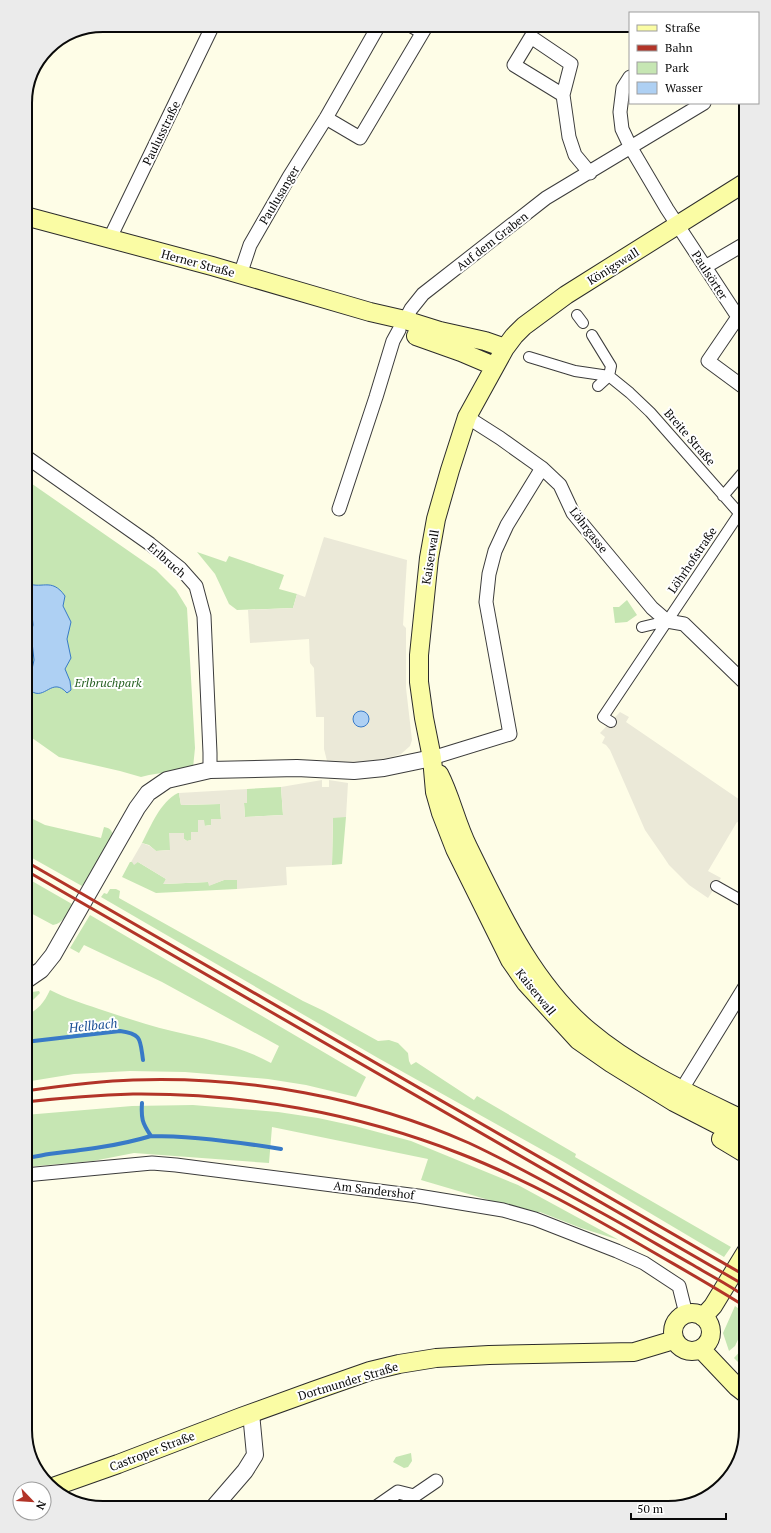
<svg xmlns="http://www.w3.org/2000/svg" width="771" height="1533" font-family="'PT Serif',serif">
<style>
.green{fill:#c6e6b3}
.plaza{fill:#ebe9d8}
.water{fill:#aed0f3;stroke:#387ac7}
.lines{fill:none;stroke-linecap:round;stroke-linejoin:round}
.stream{stroke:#387ac7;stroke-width:4}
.pedestrian-casing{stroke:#3c3c3c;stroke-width:12}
.minor-casing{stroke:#3c3c3c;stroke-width:15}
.tertiary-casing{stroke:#3c3c3c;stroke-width:18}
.secondary-casing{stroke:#2b2b2b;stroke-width:20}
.pedestrian{stroke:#fff;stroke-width:10}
.minor{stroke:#fff;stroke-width:13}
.tertiary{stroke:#fff;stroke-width:16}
.secondary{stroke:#fafca4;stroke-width:18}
.rail{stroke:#b23428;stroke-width:3}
.labels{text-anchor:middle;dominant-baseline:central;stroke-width:4;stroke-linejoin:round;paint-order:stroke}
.street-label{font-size:12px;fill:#090909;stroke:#fff}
.park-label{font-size:12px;font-style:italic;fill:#225d1e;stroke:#fff}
.water-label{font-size:13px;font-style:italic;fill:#194e94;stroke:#fff}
.rim{fill:none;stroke:#090909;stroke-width:2}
</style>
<rect width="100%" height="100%" fill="#fefde7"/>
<path class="green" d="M25 479 156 570 176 590 187 608 195 748 193 768 149 775 141 777 120 771 59 757 25 733Z
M197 552 226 562 229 556 284 575 279 589 297 594 293 608 237 610 229 604 215 574Z
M627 600 637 615 627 622 615 623 613 607H619Z
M281 787 283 815 245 817 244 803H247V789Z
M178 793H179L181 805 220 804 221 819 211 825 204 826V820L198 832 192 840 187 841 184 839V833H170V850L156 851 149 845 142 843C151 826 160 802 178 793Z
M25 815 45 825 101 838 104 827C110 828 112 830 113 836L82 886 25 854Z
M333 817H346L342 864 332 865Z
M130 862H138L166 879 164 884 208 882 210 885 224 880 237 879V889L156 893 122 877Z
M25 877 72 904C67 913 64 923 53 925L25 910Z
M110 889H116L120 891 119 898 303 1001 324 1011 378 1041 389 1040 398 1043 408 1053 409 1061 411 1065 416 1062 474 1100 477 1096 576 1154 575 1157 731 1247 724 1257 564 1162 378 1058 101 897 104 893 107 894Z
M90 915 366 1077 356 1097 306 1085 268 1079 185 1072 130 1071 74 1074 25 1082V1016C38 1010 44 1003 50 990 65 998 82 1003 99 1009 123 1017 147 1025 172 1031 206 1039 240 1046 271 1063L279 1046 162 982 84 945 79 953 70 948Z
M39 991 40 993 25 1008V993Z
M193 1105 278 1112 318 1118 355 1126 411 1141 518 1185 619 1240 581 1228 540 1212H529L421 1180 428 1159 272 1127 269 1163 134 1153 93 1161 25 1167V1115L132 1106Z
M735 1306 746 1314V1333L742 1331 735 1346 729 1351 723 1333Z
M742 1349 746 1351 742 1359 746 1362V1370L734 1358Z
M411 1453 412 1461 408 1467 404 1468 393 1462 396 1457Z"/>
<path class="plaza" d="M324 537 407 560 403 625 406 628V688L412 740 410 746 401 754 385 759 360 762 339 763 327 761 324 749V717H316L314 668 310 663 309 639 250 643 248 610 293 608 297 594 305 597Z
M620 712 629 717 626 722 746 804V822L744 825 737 822 708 871 721 878 708 898 689 885 669 865 663 856 645 830 610 750 606 745 602 743 605 737 600 733Z
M322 780V787H329V780L348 783 346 817 333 818 332 865 286 867 287 885 237 889V880H224L209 886 208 882 163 884 166 879 138 862 134 865 132 862H131L142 843 150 846 156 851 170 850 169 833H184V839L187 841 191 840V832H198V820H204L205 826 211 825V819H221L220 804 181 805 179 793 247 789V803H244L245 817 283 815 281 787Z"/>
<path class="water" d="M25 582C41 591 51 576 65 596L63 606 71 622 67 639 71 658 65 669 70 681 71 690 67 693C52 676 45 701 31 691V674L34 660 31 633 33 625 31 603 25 590Z
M353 719a8 8 0 1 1 16 0a8 8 0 1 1-16 0Z"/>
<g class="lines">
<path class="stream" d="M25 1042 120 1031C142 1034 140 1039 143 1060
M142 1103C141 1118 142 1123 151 1136 194 1136 238 1142 281 1149
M25 1157C34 1158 41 1155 49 1154 83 1150 118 1146 151 1136"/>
<g class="pedestrian-casing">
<path id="pedestrian" d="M577 315 583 323
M592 335 611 366 609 376 598 386
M529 357 575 371 609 376 630 393 650 412 746 521
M723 496 746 469
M642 627 667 621
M611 722 603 717 739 514
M716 886 746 903"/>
</g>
<g class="minor-casing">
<path id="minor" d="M410 25 422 32
M630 77 623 88 620 112 622 129 631 148 667 209 738 317
M563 95 514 65 531 37 571 64 563 95 569 137 575 155 590 173
M326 118 360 138 427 25
M109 240 213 25
M705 267 746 243
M240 275 250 245 289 177 326 118 379 25
M405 320 411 309 423 294 546 198 704 103
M746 389 708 361 738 317 746 312
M467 417 500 438 542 468 560 485 573 513 652 608 667 621 684 624 746 684
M25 456 150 544 180 568 196 586 204 616 210 753V770
M339 509 376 397 393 341 399 330
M432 758 510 734 486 602 489 574 495 551 507 525 542 468
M677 1097 746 985
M25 1175 152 1163 176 1165 418 1196 503 1210 535 1219 617 1251 644 1263 679 1286 686 1314
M375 1508 398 1492 414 1496 436 1481"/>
</g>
<g class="tertiary-casing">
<path id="tertiary" d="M25 981 41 970 53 955 137 808 148 793 167 780 210 770 297 768 354 771 384 768 432 758
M213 1508 245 1471 255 1455 251 1413"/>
</g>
<g class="secondary-casing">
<path id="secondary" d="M25 216 212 266 370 312 405 320 440 331 485 341 505 348
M416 336 461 352 494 366
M439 774C451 797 456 823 468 847 500 912 532 983 589 1031 635 1070 692 1095 746 1121
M721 1139 746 1154
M746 1139 674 1102 611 1063 578 1040 526 983 510 960 455 849 441 813 435 792 432 758 424 718 419 682V655L429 558 436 519 450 470 467 417 505 348 514 336 524 326 566 295 746 182
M673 1332a19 19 0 1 1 38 0a19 19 0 1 1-38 0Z
M703 1317 713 1306 746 1252
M701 1349 737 1387 746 1394
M53 1487 118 1464 241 1417 313 1391 370 1371 399 1364 436 1358 489 1355 634 1352 674 1340"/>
</g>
<use href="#pedestrian" class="pedestrian"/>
<use href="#minor" class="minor"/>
<use href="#tertiary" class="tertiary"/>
<use href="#secondary" class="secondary"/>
<path class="rail" d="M25 861 746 1276
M25 870 746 1286
M25 1091C61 1086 97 1081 133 1080 246 1076 365 1097 469 1143 514 1164 558 1189 602 1213 633 1230 663 1248 693 1265 711 1276 729 1285 746 1297
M25 1102C61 1098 97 1095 133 1094 244 1093 357 1113 461 1154 528 1180 591 1216 653 1252 684 1270 716 1288 746 1307"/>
</g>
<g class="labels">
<g class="street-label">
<text transform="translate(161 133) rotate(-64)">Paulusstraße</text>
<text transform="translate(279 195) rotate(-59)">Paulusanger</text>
<text transform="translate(492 241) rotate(-38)">Auf dem Graben</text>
<text transform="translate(198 263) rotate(15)">Herner Straße</text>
<text transform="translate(613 266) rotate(-32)">Königswall</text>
<text transform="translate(710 275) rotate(57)">Paulsörter</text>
<text transform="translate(690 437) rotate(49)">Breite Straße</text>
<text transform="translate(589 530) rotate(52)">Löhrgasse</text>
<text transform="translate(430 557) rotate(-81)">Kaiserwall</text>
<text transform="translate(167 560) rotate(41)">Erlbruch</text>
<text transform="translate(692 560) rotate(-56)">Löhrhofstraße</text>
<text transform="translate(536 992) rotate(51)">Kaiserwall</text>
<text transform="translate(374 1190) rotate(7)">Am Sandershof</text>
<text transform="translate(348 1381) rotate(-17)">Dortmunder Straße</text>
<text transform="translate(152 1451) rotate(-21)">Castroper Straße</text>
</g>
<g class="park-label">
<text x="108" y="682">Erlbruchpark</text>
</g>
<g class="water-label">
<text transform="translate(93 1025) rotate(-6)">Hellbach</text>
</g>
</g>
<path d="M0 0H771V1533H0ZM103 32H668A71 71 0 0 1 739 103V1430A71 71 0 0 1 668 1501H103A71 71 0 0 1 32 1430V103A71 71 0 0 1 103 32Z" fill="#ebebeb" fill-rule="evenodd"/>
<path class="rim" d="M103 32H668A71 71 0 0 1 739 103V1430A71 71 0 0 1 668 1501H103A71 71 0 0 1 32 1430V103A71 71 0 0 1 103 32Z"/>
<rect x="629" y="12" width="130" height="92" fill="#ffffff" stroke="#9d9d9d"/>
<rect x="637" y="25" width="20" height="6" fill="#fafca4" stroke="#9d9d9d"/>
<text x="665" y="32" font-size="12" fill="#090909">Straße</text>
<rect x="637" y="45" width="20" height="6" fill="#b23428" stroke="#9d9d9d"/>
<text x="665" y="52" font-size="12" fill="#090909">Bahn</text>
<rect x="637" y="62" width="20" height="12" fill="#c6e6b3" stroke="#9d9d9d"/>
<text x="665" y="72" font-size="12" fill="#090909">Park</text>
<rect x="637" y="82" width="20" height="12" fill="#aed0f3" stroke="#9d9d9d"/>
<text x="665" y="92" font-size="12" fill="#090909">Wasser</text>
<g transform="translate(32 1501) rotate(115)"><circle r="19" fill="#ffffff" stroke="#9d9d9d"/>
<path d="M0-3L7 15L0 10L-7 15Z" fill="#b23428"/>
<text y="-6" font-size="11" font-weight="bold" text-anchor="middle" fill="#090909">N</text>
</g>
<path d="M631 1513v6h95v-6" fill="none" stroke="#090909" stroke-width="2"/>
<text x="637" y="1513" font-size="12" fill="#090909" stroke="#ffffff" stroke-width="3" paint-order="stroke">50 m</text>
</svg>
